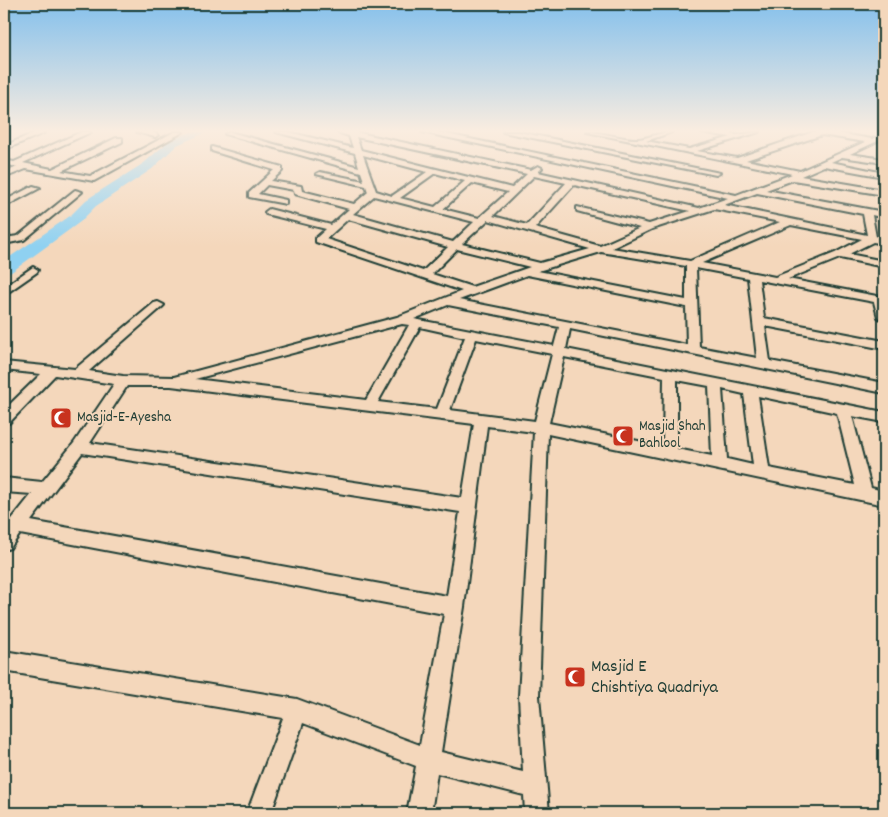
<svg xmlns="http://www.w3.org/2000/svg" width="888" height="817" font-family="Dekko,sans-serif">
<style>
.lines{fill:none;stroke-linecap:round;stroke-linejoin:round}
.river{fill:#8fd1f1;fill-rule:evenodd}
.minor-casing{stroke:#1f3d34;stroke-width:4}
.minor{fill:#f4d7bb;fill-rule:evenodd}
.labels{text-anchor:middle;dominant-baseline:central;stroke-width:4;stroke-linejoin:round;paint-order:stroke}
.poi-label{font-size:15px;fill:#1f3d34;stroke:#f4d7bb;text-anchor:start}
.near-poi-label{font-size:18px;fill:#1f3d34;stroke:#f4d7bb;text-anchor:start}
</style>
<rect width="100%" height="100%" fill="#f4d7bb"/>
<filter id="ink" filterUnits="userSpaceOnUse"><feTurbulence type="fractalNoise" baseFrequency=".02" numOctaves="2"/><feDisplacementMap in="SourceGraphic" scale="10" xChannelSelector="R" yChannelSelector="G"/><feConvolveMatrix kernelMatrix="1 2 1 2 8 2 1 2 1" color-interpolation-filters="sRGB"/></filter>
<g filter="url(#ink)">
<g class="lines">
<path class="river" d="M191 132H207L177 145 152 169 96 206 80 222 10 273 4 274V261L70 216 86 200 144 163 169 141Z"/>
<g class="minor-casing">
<path id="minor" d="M36 132 44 133 4 150V146Z
M81 132H91L23 163 52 169 116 138H122V142L61 171 90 176 174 132H183L94 181 26 169 4 178V173L17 167 4 164V160L14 162Z
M137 132H152L158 135 155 137Z
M276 132H289L353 148 349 136 337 132H355L531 170 538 166 542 168 538 172 699 208 728 198 422 132H437L736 195 792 174 587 132C602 132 626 140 638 139 649 138 660 132 672 132L646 141 689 149 731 137 701 132H728L736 135 759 132 697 151 737 158 813 132H831L872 139 884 134V138L850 154 884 159V163L842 157 831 162 884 173V177L824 166 801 176 884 190V195L793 180 766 190 884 212V218L872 215 876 237 884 238V244L873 242 849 254 884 261V267L840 258 788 279 882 297 884 298V321L878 317 874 302 759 280 764 318 884 341V349L765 326 770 361 884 383V393L570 329 566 349 884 412V422L852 416 871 488 884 491V505L548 434 539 696 549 813H525L524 795 437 773 431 813H407L416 766 303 723 271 813H247L283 718 4 671V651L297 699 420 745 444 614 20 534 10 548 4 550V529L32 494 4 492V478L42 482 74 443 114 384 55 375 9 423 4 424V410L41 374 4 370V362L75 369 154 303 158 302 164 305 162 307 89 371 123 376 174 377 397 317 462 291 316 242V238L326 229 266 214 265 212 269 209 331 225 349 209 295 194 294 190 267 185 258 194 286 200V204L249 197V193L274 170 212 151V147L282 167V171L271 181 301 186 302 191 354 204 368 192 366 186 316 174 320 172 364 181 361 172 225 134 230 132 359 167 355 153ZM822 135 865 142 800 171 746 160ZM356 137 527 174 512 188 361 150ZM363 155 427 172 392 196 376 191ZM435 173 465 181 435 207 400 198ZM534 176 566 183 527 225 493 216ZM472 183 508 192 479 218 443 209ZM574 185 690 211 649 224 577 207V211L640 228 600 246 535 228ZM757 193 863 214 867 235 724 205ZM374 196 474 222 453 242 353 214ZM714 209 780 222 690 261 612 248 652 229ZM348 219 448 247 423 271 326 239ZM488 220 590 249 540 263 462 244ZM791 225 862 239 835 253 775 277 702 263ZM457 249 530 267 472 287 432 274ZM601 252 686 266V300L538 271ZM696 268 748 278 757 358 699 347ZM527 275 686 307 687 345 459 300ZM448 305 559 327 554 346 414 319ZM402 324 409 325 366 400 195 379ZM420 327 465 337 437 409 378 402ZM476 339 552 354 535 421 450 410ZM564 357 664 377 663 446 549 423ZM677 380 709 386 712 456 677 449ZM127 386H171L474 424 462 498 90 443ZM722 389 744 394 753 465 727 459ZM758 396 837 413 855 485 769 468ZM487 426 534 432 519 696 523 772 441 752 464 607ZM82 453 460 512 447 596 31 521Z
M503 132H519L720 173 716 175Z
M33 186 40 188 4 207V201Z
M75 190 82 192 24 240 4 244V238L18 236Z
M33 267 38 270 37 272 4 295V287Z"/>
</g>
<use href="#minor" class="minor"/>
</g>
</g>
<linearGradient id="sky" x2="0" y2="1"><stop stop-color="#84c0ec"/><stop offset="0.53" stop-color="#faede0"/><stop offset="1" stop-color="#faede0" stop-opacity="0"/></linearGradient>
<rect width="888" height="247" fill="url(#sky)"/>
<defs>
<g id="mosque-square" transform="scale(1.125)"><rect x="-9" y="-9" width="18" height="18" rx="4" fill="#c8321e" stroke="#f4d7bb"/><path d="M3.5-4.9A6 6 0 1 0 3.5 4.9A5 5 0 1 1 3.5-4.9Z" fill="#fff"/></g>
</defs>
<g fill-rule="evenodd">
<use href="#mosque-square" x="61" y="418"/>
<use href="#mosque-square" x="623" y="436"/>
<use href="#mosque-square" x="575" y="677"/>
</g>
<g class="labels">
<g class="poi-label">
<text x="77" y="418">Masjid-E-Ayesha</text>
<text x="639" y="427">Masjid Shah<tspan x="639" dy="17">Bahlool</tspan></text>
</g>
<g class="near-poi-label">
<text x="591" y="667">Masjid E<tspan x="591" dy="21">Chishtiya Quadriya</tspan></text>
</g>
</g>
<rect width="888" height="817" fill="none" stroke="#f4d7bb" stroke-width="20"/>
<rect x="10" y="10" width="868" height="797" fill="none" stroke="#1f3d34" stroke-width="2" filter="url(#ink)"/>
</svg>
